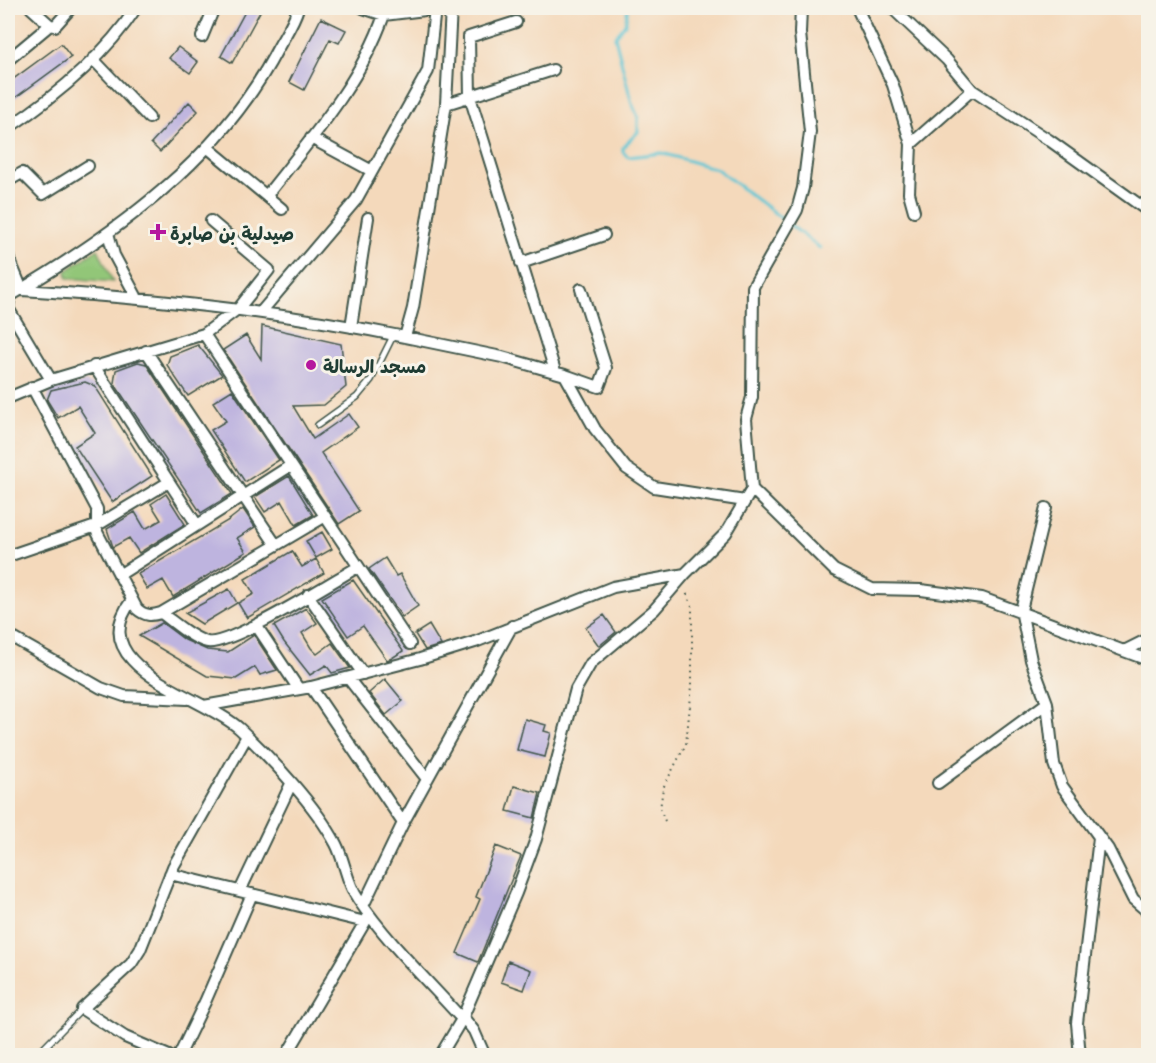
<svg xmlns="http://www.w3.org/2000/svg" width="1156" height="1063" font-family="'Playpen Sans','Playpen Sans Arabic',sans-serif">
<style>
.green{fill:#92c678;stroke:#588256;stroke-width:1.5}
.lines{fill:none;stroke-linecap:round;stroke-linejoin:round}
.stream{stroke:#5bc6d5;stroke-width:3}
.building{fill:#beb4df}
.service-casing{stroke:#3f5448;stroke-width:8}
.minor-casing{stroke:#3f5448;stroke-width:14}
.path{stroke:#3f5448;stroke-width:2;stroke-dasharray:1.5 4.5;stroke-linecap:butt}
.service{stroke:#fff;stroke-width:5}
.minor{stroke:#fff;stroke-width:10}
.poi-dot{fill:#b5179e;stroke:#f7f3e8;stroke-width:2}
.labels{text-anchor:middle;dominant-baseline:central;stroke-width:6;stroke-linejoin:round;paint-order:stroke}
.poi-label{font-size:18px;font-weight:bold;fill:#1f3d34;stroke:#f7f3e8;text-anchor:start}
</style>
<rect width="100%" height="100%" fill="#f7f3e8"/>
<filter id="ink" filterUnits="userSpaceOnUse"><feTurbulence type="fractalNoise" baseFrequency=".0167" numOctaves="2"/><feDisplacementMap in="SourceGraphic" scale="12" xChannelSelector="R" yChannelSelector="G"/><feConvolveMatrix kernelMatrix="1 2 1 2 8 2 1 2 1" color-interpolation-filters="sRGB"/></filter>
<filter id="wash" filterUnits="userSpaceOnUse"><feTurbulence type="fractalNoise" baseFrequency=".008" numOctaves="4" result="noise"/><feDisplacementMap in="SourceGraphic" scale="24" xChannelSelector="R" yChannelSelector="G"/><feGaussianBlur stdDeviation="1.35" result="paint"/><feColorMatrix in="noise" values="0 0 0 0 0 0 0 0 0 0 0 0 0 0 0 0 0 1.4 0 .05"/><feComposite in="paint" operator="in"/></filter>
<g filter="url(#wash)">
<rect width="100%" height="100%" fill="#f4d9bb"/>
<path class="green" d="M98 249 113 282 68 278 66 271Z"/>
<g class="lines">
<path class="stream" d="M628 8 625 24 615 37 632 104 638 117V132L623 147V152L628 157 662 153 717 169 820 248"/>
</g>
<g id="blocks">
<path class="building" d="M247 8H262L232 63 221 56Z
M321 18 346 30 339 43 330 39 304 90 289 82Z
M61 44 71 57 8 103V83Z
M178 47 198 62 190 73 169 58Z
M189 102 198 111 160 152 151 143Z
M262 326 341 344 346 387 324 405 293 406 313 439 349 414 358 427 321 453 359 511 339 524 223 350 246 335 261 359Z
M198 345 222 375 188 396 167 365 170 356Z
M138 362 146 364 232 494 201 513 114 383 116 370Z
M85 382 95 386 152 476 112 502 75 446 95 433 78 406 58 418 47 400 51 390Z
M232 390 279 460 245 482 211 430 226 421 213 402Z
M289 476 313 515 296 525 282 501 265 512 255 497Z
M166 494 185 524 139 553 129 538 113 547 107 529 135 512 145 529 161 520 151 504Z
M243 509 255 527 237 538 246 552 173 597 163 580 147 589 138 574 229 520Z
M322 532 332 549 316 558 306 541Z
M292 551 302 567 316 559 324 573 247 618 238 603 254 594 245 579Z
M385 558 396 576 400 574 418 606 402 617 369 569Z
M353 580 403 651 392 658 387 660 363 626 348 636 322 598Z
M229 589 237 603 202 624 185 613Z
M306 608 317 623 302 633 311 648 317 654 332 643 350 668 332 673 326 665 310 675 284 642 274 626Z
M604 615 616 632 599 646 586 628Z
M162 623 185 640 207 650 228 652 254 635 277 670 260 675 255 667 236 679 207 676 139 636Z
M429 625 441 645 425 650 415 634Z
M385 679 403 701 386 715 369 693Z
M525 719 546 725 544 731 551 733 545 757 517 750Z
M514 786 540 793 534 818 507 811Z
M496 846 521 856 478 962 457 953 480 899 476 897Z
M508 961 531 970 524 990 501 982Z"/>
</g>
</g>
<g filter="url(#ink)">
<use href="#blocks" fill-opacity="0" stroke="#3f5448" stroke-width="1.5"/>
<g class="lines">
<g class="service-casing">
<path id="service" d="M318 425 357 397 371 380 394 334
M36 1056 82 1009"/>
</g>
<g class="minor-casing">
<path id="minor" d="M31 8 50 25 55 26 71 8
M363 8 384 15 433 9
M857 8 893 85 911 144 909 193 914 211
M892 8 947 60 972 90 1049 140 1148 211
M516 22 469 37 470 97 555 371
M202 37 214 8
M93 59 149 118
M8 60 50 25
M446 104 553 70
M8 128C56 96 104 57 136 8
M311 138 372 171
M911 144 972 90
M207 147 282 209
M8 181 22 173 43 194 88 166
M267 195C310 140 361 82 384 15
M108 233 114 255 136 296
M8 256 22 290C151 298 278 311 405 337L413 308 446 104 451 8
M521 263 604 235
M261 312 356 200 428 71 435 8
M351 327 368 218
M204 334 410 644
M405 337 502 357 565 375 595 429 626 468 654 487 745 501
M146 351 276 545
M94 366 197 525
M565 375 599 387 606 368 581 289
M51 380 8 308 10 296C115 234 221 159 278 48 285 35 294 22 298 8
M32 387 97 509V532L137 609C145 616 151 616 161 613L324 517
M8 398 51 380 204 334 239 308 269 270 211 221
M752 489 834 570 872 589 921 590 982 598 1148 660
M1046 508 1021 610 1031 660 1047 703 1054 764 1062 786 1108 849 1133 899 1148 912
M8 556 96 526 169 482
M119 575 290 466
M308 595 363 674
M132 600C80 668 205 696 240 729 271 758 316 806 336 844 345 861 346 882 358 899 387 942 427 980 462 1019
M161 613C174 622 191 638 207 642 229 647 333 581 358 567
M256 625 298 688
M8 635 101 688 124 696 187 699
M1124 651 1148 639
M348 678 427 779
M311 687 403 823
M204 706 311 687 420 659 475 642 613 587 685 574
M938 783 1047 703
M170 874 365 922
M240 891 291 784
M363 906 403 823 512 626
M463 1017 474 1031 485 1056
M169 1056 125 1037 82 1009 131 964 140 950 173 867 247 736
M179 1056 205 1002 252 894
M286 1056 368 917
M440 1056 462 1019 516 893 536 839 576 689 591 663 654 610 685 574 726 533 752 489 746 419 752 397 753 287 797 210 803 188 810 132 800 33 801 8
M1080 1056 1077 1023 1099 838"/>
</g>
<path class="path" d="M665 821 660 809 663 788 686 744 692 686V606L685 590"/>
<use href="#service" class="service"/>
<use href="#minor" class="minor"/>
</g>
</g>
<g class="poi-dot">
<path d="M155 223h6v6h6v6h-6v6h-6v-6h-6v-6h6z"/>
<circle cx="311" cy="365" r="6"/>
</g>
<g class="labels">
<g class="poi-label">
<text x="170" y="232">صيدلية بن صابرة</text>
<text x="323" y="365">مسجد الرسالة</text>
</g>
</g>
<rect width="1156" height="1063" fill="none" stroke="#f7f3e8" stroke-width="30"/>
</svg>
